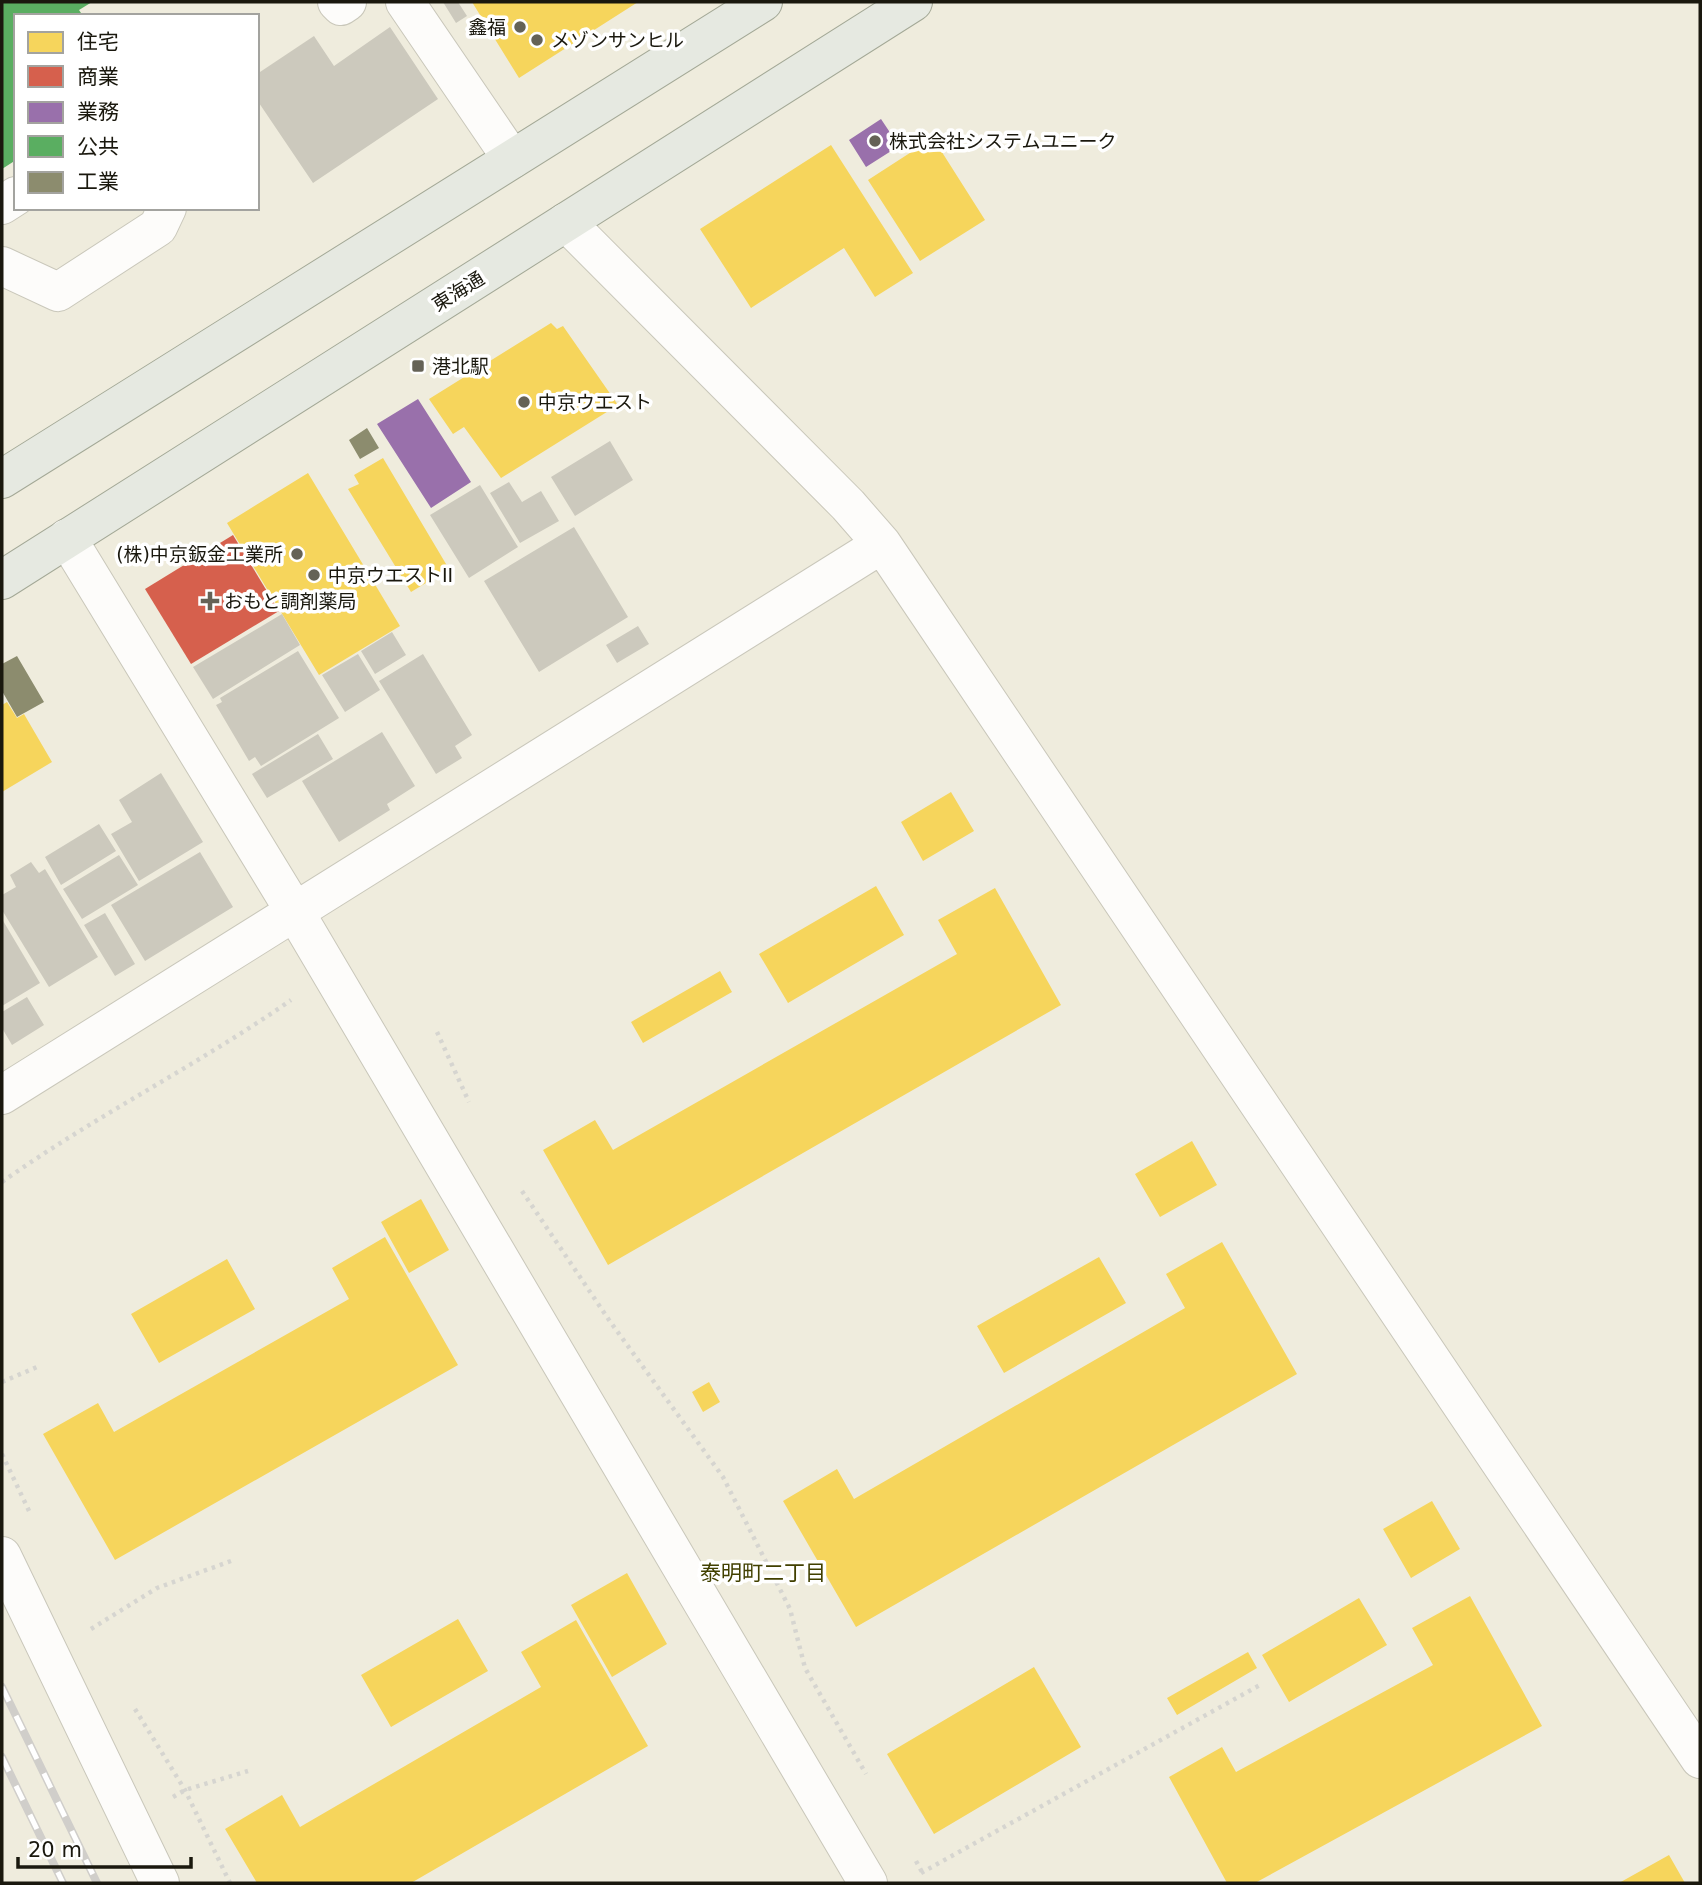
<svg xmlns="http://www.w3.org/2000/svg" width="1702" height="1885" font-family="'DejaVu Sans','Noto Sans JP',sans-serif">
<style>
.homes{fill:#f6d55c}
.shops{fill:#d6604d}
.offices{fill:#9970ab}
.public{fill:#5aae61}
.industry{fill:#8c8c6e}
.building{fill:#ccc9bd}
.lines{fill:none;stroke-linecap:round;stroke-linejoin:round}
.minor-casing{stroke:#c9c7ba;stroke-width:40}
.major-casing{stroke:#a3a896;stroke-width:40}
.path{stroke:#d6d5d0;stroke-width:4.5;stroke-dasharray:3.5 5;stroke-linecap:butt}
.minor{stroke:#fdfcfa;stroke-width:38}
.major{stroke:#e6e9e1;stroke-width:38}
.rail-casing{stroke:#d0ceca;stroke-width:8}
.rail{stroke:#fff;stroke-width:5;stroke-dasharray:16;stroke-linecap:butt}
.poi-dot{fill:#656256;stroke:#fff;stroke-width:2.5}
.labels{text-anchor:middle;dominant-baseline:central;stroke-width:7;stroke-linejoin:round;paint-order:stroke}
.poi-label{font-size:19px;fill:#1a180e;stroke:#fff;text-anchor:start}
.street-label{font-size:19px;fill:#1a180e;stroke:#fff}
.neighbourhood-label{font-size:21px;fill:#414000;stroke:#fff}
</style>
<rect width="100%" height="100%" fill="#efecdd"/>
<path class="homes" d="M472 2H638L519 78Z
M933 138 985 220 920 261 868 180Z
M831 145 913 273 875 297 844 248 751 308 700 229Z
M551 323 557 329 563 326 618 405 501 478 464 427 453 434 429 399Z
M383 458 449 569 411 592 348 489 359 484 354 475Z
M308 473 400 626 319 675 227 523Z
M7 702 17 718 24 714 52 762 2 792V705Z
M951 792 974 831 923 861 901 822Z
M876 886 904 935 788 1003 759 954Z
M995 888 1061 1005 608 1265 543 1150 595 1120 613 1150 957 954 938 920Z
M720 971 732 992 643 1043 631 1022Z
M1192 1141 1217 1185 1160 1217 1135 1174Z
M421 1199 449 1250 409 1273 381 1222Z
M385 1237 458 1365 115 1560 43 1434 98 1403 114 1432 349 1299 332 1268Z
M1222 1242 1297 1374 856 1627 783 1501 837 1469 854 1499 1185 1308 1166 1274Z
M1099 1257 1126 1303 1004 1373 977 1326Z
M227 1259 255 1309 159 1363 131 1314Z
M709 1382 720 1402 703 1412 692 1392Z
M1432 1501 1460 1549 1411 1578 1383 1529Z
M627 1573 667 1644 612 1677 571 1605Z
M1470 1596 1542 1726 1255 1883H1227L1169 1777 1222 1747 1236 1772 1433 1665 1412 1628Z
M1359 1598 1387 1645 1289 1702 1262 1655Z
M458 1619 488 1671 391 1727 361 1675Z
M576 1620 648 1746 411 1883H257L225 1829 282 1795 300 1827 541 1687 521 1652Z
M1248 1652 1257 1668 1177 1715 1167 1698Z
M1034 1667 1081 1747 934 1834 887 1754Z
M1669 1855 1685 1883H1619Z"/>
<path class="shops" d="M233 535 279 611 191 664 145 589Z"/>
<path class="offices" d="M881 119 899 146 866 167 849 140Z
M418 399 471 482 431 508 377 424Z"/>
<path class="public" d="M2 2H92L79 10 83 16H16V160L2 169Z"/>
<path class="industry" d="M367 428 379 448 360 459 349 440Z
M17 656 44 702 17 717 2 691V664Z"/>
<path class="building" d="M443 2H458L467 16 456 23Z
M390 27 438 99 313 183 257 100V74L314 36 334 66Z
M610 441 633 480 575 516 551 477Z
M509 482 522 502 541 491 559 521 520 543 490 493Z
M480 485 518 547 469 578 430 515Z
M574 527 628 617 539 672 484 581Z
M282 614 300 645 213 699 193 667Z
M638 626 649 644 617 663 606 645Z
M392 632 406 655 375 674 361 651Z
M298 651 339 718 261 766 255 757 249 761 216 705 222 702 220 698Z
M358 654 380 690 345 712 322 675Z
M423 654 472 735 455 746 462 758 436 774 379 681Z
M382 732 415 786 387 804 390 810 339 842 302 781Z
M318 734 333 759 267 798 252 774Z
M161 773 203 842 139 881 111 834 132 822 119 800Z
M99 824 116 851 61 885 45 857Z
M200 852 233 907 145 961 111 905Z
M119 855 138 885 82 919 63 889Z
M31 862 39 873 45 869 98 957 49 987 2 910V895L16 887 10 875Z
M105 913 135 964 115 976 84 925Z
M2 919 40 983 2 1006Z
M27 997 44 1025 12 1045 2 1028V1012Z"/>
<g class="lines">
<g class="minor-casing">
<path id="minor" d="M337 2 341 6 347 2
M405 2 512 159
M2 205 16 196
M566 222 848 505 882 544 1700 1759
M2 266 58 292 158 227 167 208
M67 538 295 912 868 1883
M2 1095 882 544
M2 1556 160 1883"/>
</g>
<g class="major-casing">
<path id="major" d="M2 479 763 2
M2 580 913 2"/>
</g>
<path class="path" d="M437 1032 469 1102
M2 1182C95 1116 198 1065 291 1000
M522 1191 609 1320 723 1477 790 1609 805 1668 866 1774
M2 1382 37 1367
M2 1454 30 1513
M91 1629 157 1588 231 1561
M135 1709 185 1790 230 1883
M173 1797 185 1790 248 1771
M916 1861 922 1872
M921 1873 1260 1685"/>
<use href="#minor" class="minor"/>
<use href="#major" class="major"/>
<g class="rail-casing">
<path id="rail" d="M2 1687 97 1883
M2 1757 63 1883"/>
</g>
<use href="#rail" class="rail"/>
</g>
<g class="poi-dot">
<circle cx="520" cy="27" r="7"/>
<circle cx="537" cy="40" r="7"/>
<circle cx="875" cy="141" r="7"/>
<rect x="411" y="359" width="14" height="14" rx="3.5"/>
<circle cx="524" cy="402" r="7"/>
<circle cx="297" cy="554" r="7"/>
<circle cx="314" cy="575" r="7"/>
<path d="M206.5 590.5h7v7h7v7h-7v7h-7v-7h-7v-7h7z"/>
</g>
<g class="labels">
<g class="poi-label">
<text x="506" y="27" text-anchor="end">鑫福</text>
<text x="551" y="40">メゾンサンヒル</text>
<text x="889" y="141">株式会社システムユニーク</text>
<text x="432" y="366">港北駅</text>
<text x="538" y="402">中京ウエスト</text>
<text x="283" y="554" text-anchor="end">(株)中京鈑金工業所</text>
<text x="328" y="575">中京ウエストII</text>
<text x="224" y="601">おもと調剤薬局</text>
</g>
<g class="street-label">
<text transform="translate(458 291) rotate(-32)">東海通</text>
</g>
<g class="neighbourhood-label">
<text x="763" y="1573">泰明町二丁目</text>
</g>
</g>
<rect width="1702" height="1885" fill="none" stroke="#1a180e" stroke-width="7"/>
<rect x="14" y="14" width="245" height="196" fill="#ffffff" stroke="#a3a39f" stroke-width="2"/>
<rect x="28" y="32" width="35" height="21" fill="#f6d55c" stroke="#a3a39f" stroke-width="2"/>
<text x="77" y="49" font-size="21" fill="#1a180e">住宅</text>
<rect x="28" y="66" width="35" height="21" fill="#d6604d" stroke="#a3a39f" stroke-width="2"/>
<text x="77" y="84" font-size="21" fill="#1a180e">商業</text>
<rect x="28" y="102" width="35" height="21" fill="#9970ab" stroke="#a3a39f" stroke-width="2"/>
<text x="77" y="119" font-size="21" fill="#1a180e">業務</text>
<rect x="28" y="136" width="35" height="21" fill="#5aae61" stroke="#a3a39f" stroke-width="2"/>
<text x="77" y="154" font-size="21" fill="#1a180e">公共</text>
<rect x="28" y="172" width="35" height="21" fill="#8c8c6e" stroke="#a3a39f" stroke-width="2"/>
<text x="77" y="189" font-size="21" fill="#1a180e">工業</text>
<path d="M18 1857v10h173v-10" fill="none" stroke="#1a180e" stroke-width="3.5"/>
<text x="28" y="1857" font-size="21" fill="#1a180e" stroke="#ffffff" stroke-width="5" paint-order="stroke">20 m</text>
</svg>
